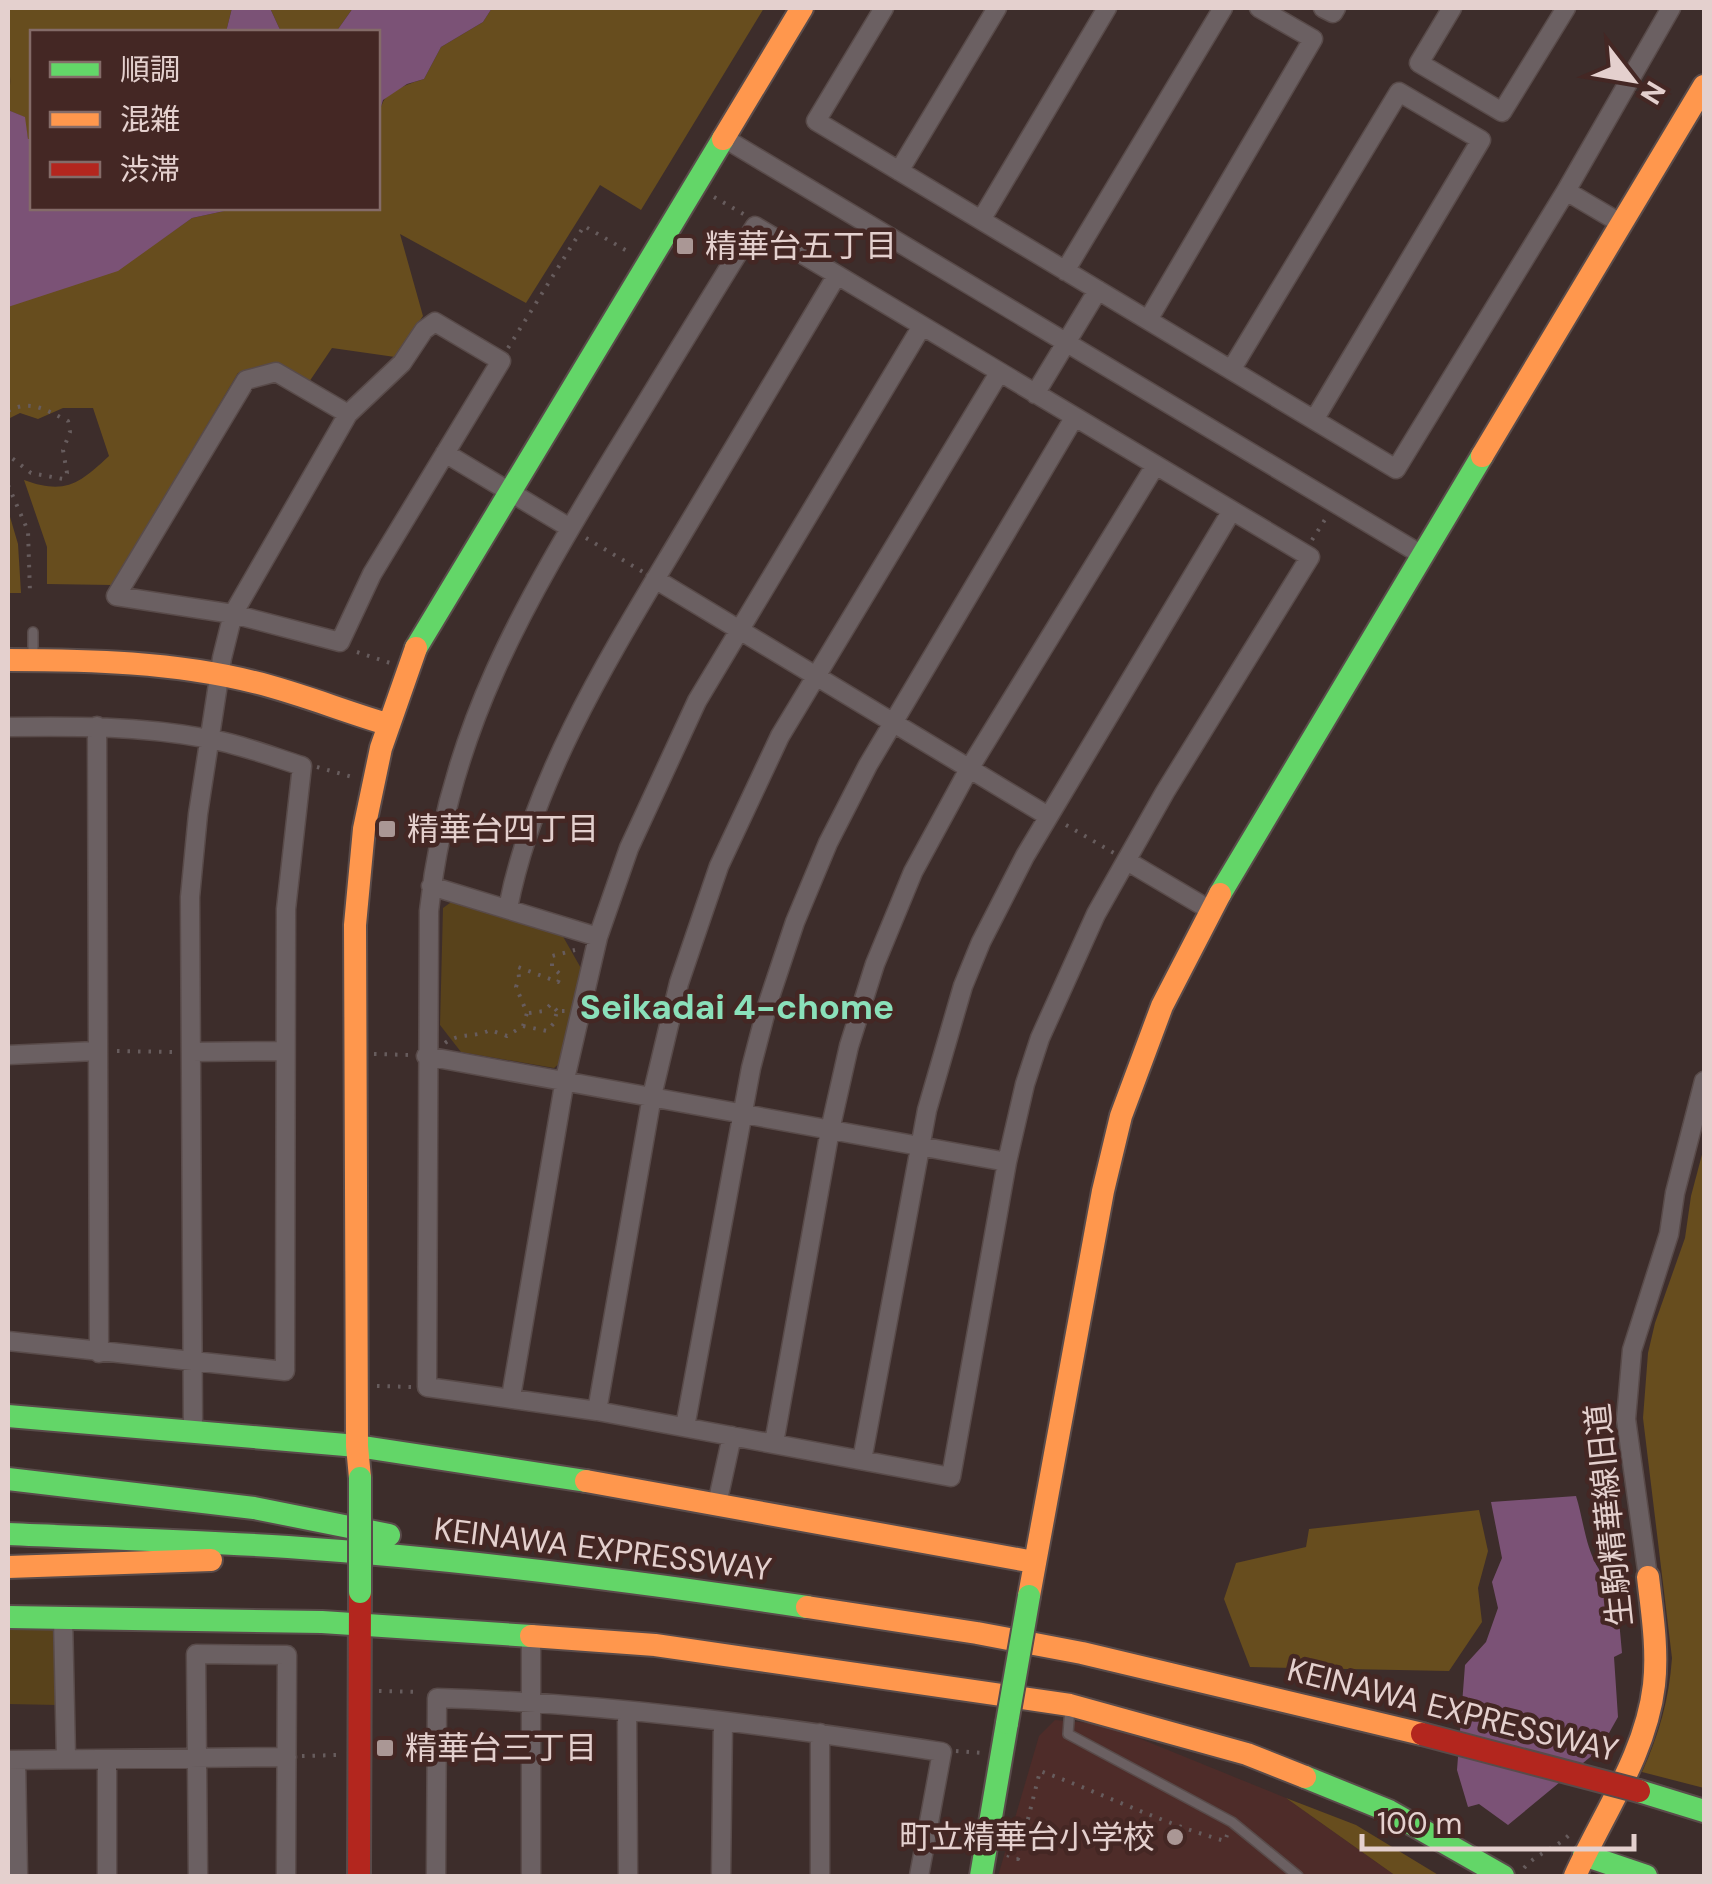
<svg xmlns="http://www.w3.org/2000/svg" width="1712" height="1884" font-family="'DM Sans','Noto Sans JP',sans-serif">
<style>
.built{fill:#4e2c29}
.green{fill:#58421b}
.forest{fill:#674d1e}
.water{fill:#7b5276}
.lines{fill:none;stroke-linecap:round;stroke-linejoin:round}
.lane-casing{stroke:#594b4a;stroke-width:12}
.street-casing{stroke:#594b4a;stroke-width:21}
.fast-casing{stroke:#594b4a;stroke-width:26}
.slow-casing{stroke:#594b4a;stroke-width:26}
.jam-casing{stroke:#594b4a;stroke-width:26}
.path{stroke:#675c5d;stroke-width:4;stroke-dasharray:2.5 8;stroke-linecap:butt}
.lane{stroke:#6b6062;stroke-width:9}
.street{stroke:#6b6062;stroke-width:18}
.fast{stroke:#63d668;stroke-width:22}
.slow{stroke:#ff974d;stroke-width:22}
.jam{stroke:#b3261e;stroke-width:22}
.fast-bridge-casing{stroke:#594b4a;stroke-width:26;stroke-linecap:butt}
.jam-bridge-casing{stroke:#594b4a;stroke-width:26;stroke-linecap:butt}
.fast-bridge{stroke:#63d668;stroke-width:22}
.jam-bridge{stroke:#b3261e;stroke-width:22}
.poi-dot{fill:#aa9795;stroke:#442724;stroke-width:4}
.labels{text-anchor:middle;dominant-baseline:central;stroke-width:9;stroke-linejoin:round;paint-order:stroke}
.poi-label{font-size:32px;fill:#e4d0ce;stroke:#442724;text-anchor:start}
.street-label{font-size:32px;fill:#e4d0ce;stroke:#442724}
.neighbourhood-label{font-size:35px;font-weight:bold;fill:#8ae0ba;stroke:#442724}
</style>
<rect width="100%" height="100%" fill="#3d2d2b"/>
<path class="built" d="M1055 1720 1104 1724 1286 1798 1396 1876H998L1039 1736Z"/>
<path class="green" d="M454 900 561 933 582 970 560 1063 554 1068 461 1052 440 1025 443 908Z
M8 1627 54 1628 57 1633V1705L8 1704Z"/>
<path class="forest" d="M8 8H232L226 32H32V139L28 140 24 117 8 110C8 99 11 87 10 77 9 54 8 31 8 8Z
M270 8H353L336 32H281Z
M492 8H764L641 210 600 185 526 303 400 234 423 316 395 357 332 348 309 382 274 365 238 373 112 585 47 584V547L24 480C65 495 79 484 109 456L93 408H63L38 419 20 413 8 419V307L162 239 192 218 238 208H378C378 180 371 126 383 102 389 90 411 83 424 79L441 47 483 22Z
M8 510 18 544 21 593H8Z
M1704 1147V1788L1642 1772C1659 1734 1669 1700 1672 1658L1643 1418 1648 1353 1655 1323 1685 1238 1691 1196Z
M1479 1510 1488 1551 1478 1588 1482 1622 1449 1671 1250 1667 1224 1599 1236 1563 1306 1547 1309 1529Z
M1286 1798 1356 1825 1440 1876H1396Z"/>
<path class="water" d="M232 8H270L281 32H226Z
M353 8H492L483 22 441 47 424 79 407 84 383 100 378 117V32H336Z
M8 110 25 117 28 139H32V208H238L192 218 118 271 8 307Z
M1576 1496C1586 1528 1586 1566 1616 1587L1622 1653 1614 1657 1618 1717 1600 1749 1508 1825 1479 1804 1468 1807 1457 1770 1465 1665 1486 1642 1498 1608 1492 1582 1502 1558 1491 1502Z"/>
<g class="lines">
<g class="lane-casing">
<path id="lane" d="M33 658V632
M1070 1707 1068 1734 1232 1822 1298 1876"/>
</g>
<g class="street-casing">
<path id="street" d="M884 8 816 121 1396 469 1566 191 1671 8
M1323 8 1333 13 1336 8
M1452 8 1419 63 1502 112 1566 8
M724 138 1422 555
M899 171 997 8
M1566 191 1622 224
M981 220 1107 8
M755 226 1310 557 1165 792 1096 914 1040 1038 1025 1084 1007 1162 951 1477 597 1411 427 1387 429 911C448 730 524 604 616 452 662 377 708 301 755 226Z
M1065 271 1223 8
M1148 320 1313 39 1259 8
M1231 370 1399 92 1481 140 1314 420
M1035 394 1098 290
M445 453 570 528
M655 579 1048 816
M97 726 99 1353
M8 727C74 726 139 726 204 738 237 743 270 756 302 766L286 909 285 1371 8 1341
M1127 861 1210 910
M431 886 598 937
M508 908C533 779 610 655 677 543 730 454 784 365 837 275
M192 1052 285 1051
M8 1055 96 1051
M426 1056 1007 1162
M511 1397 565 1079 598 937 629 848 697 701 922 326
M597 1411 652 1096 679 983 719 866 780 736 999 373
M685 1427 751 1068 768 1003 795 922 828 843 868 765 1074 418
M193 1432 190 897 198 814 222 658 233 614 348 414 402 363 424 330 435 322 501 361 372 574 340 642 233 614 116 596 246 380 276 372 348 414
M774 1443 830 1130 849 1046 875 964 913 872 969 769 1155 466
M862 1460 927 1110 963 986 981 942 1025 856 1231 512
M717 1504 732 1436
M1648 1577 1626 1419 1632 1350 1669 1234 1675 1193 1704 1081
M63 1618 66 1758
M531 1635V1876
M627 1712 628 1876
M820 1733V1876
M107 1759V1876
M8 1760 287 1757
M16 1760 18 1876
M198 1876 196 1654 287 1655 286 1876
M436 1876 437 1698C606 1703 775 1726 942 1752L919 1876
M721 1876 723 1722"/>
</g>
<g class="fast-casing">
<path id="fast" d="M416 648 723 139
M1220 894 1482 456
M8 1416 357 1446 586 1481
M8 1479 254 1508 389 1535
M8 1534C101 1538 195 1541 288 1547 462 1559 635 1581 807 1607
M8 1617 322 1622 531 1636
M1305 1777 1389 1811 1503 1876
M1639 1791 1704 1811
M1584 1855 1646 1876
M981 1876 1007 1723"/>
</g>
<g class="slow-casing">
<path id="slow" d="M723 139 802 8
M1482 456 1704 86
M8 660C91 660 173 662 254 682 299 693 343 711 387 724
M360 1478 357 1446 355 925 364 829 381 748 416 648
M586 1481 1034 1562
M8 1567 211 1560
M1029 1596 1103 1191 1121 1116 1162 1006 1220 894
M807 1607 977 1633 1082 1653 1422 1734
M531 1636 655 1645 1070 1705 1247 1754 1305 1777
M1575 1876C1603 1814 1646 1754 1654 1685 1658 1649 1652 1612 1648 1577"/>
</g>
<g class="jam-casing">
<path id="jam" d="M359 1876 360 1592"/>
</g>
<path class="path" d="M714 197 745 215
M508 348 584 226 629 252
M8 411C30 399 46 410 68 421L70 432 63 450 67 473 63 479 31 473 8 455
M8 485 28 531 30 593
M586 538 643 572
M1312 540 1326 518
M357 652 390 663
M317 767 356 778
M1066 825 1114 853
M529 1013 544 1011 551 1004 557 1011
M523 1026 547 1031 554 1023 557 1011H565
M445 1043C460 1032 475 1038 490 1030L507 1036 523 1026 527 1013 516 987 519 978 518 967 558 982 561 975 552 967V956L575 950
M117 1051 172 1052
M374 1054 410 1055
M377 1386 412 1387
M379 1691 419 1692
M956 1751 982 1753
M302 1756 337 1755
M1007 1855 1018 1859 1040 1771C1102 1793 1161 1823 1225 1841L1227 1835
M1524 1868C1537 1853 1555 1849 1569 1835"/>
<use href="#lane" class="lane"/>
<use href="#street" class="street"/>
<use href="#fast" class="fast"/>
<use href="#slow" class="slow"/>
<use href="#jam" class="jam"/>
<g class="fast-bridge-casing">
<path id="fast-bridge" d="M360 1478V1592
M1007 1723 1029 1596"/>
</g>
<g class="jam-bridge-casing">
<path id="jam-bridge" d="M1422 1734 1639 1791"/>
</g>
<use href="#fast-bridge" class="fast-bridge"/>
<use href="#jam-bridge" class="jam-bridge"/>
</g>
<g class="poi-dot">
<rect x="675" y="236" width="20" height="20" rx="5"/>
<rect x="377" y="819" width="20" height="20" rx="5"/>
<rect x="375" y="1738" width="20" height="20" rx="5"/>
<circle cx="1175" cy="1837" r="10"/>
</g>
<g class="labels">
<g class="poi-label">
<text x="705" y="246">精華台五丁目</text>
<text x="407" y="829">精華台四丁目</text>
<text x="405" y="1748">精華台三丁目</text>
<text x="1155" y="1837" text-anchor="end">町立精華台小学校</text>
</g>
<g class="street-label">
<text transform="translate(1609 1515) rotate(-96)">生駒精華線旧道</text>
<text transform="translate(603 1549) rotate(7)">KEINAWA EXPRESSWAY</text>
<text transform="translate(1453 1710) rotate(14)">KEINAWA EXPRESSWAY</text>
</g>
<g class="neighbourhood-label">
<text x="737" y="1007">Seikadai 4-chome</text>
</g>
</g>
<rect width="1712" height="1884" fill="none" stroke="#e4d0ce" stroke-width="20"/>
<rect x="30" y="30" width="350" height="180" fill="#442724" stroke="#846b68" stroke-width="2.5"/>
<rect x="50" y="62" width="50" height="15" fill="#63d668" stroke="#846b68" stroke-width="2.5"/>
<text x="120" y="80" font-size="30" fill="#e4d0ce">順調</text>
<rect x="50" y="112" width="50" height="15" fill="#ff974d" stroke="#846b68" stroke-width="2.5"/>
<text x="120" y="130" font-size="30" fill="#e4d0ce">混雑</text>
<rect x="50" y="162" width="50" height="15" fill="#b3261e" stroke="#846b68" stroke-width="2.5"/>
<text x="120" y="180" font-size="30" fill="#e4d0ce">渋滞</text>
<g transform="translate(1632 80) rotate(121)" stroke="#442724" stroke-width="8" paint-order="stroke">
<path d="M0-8L18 38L0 25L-18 38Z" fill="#e4d0ce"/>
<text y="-15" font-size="28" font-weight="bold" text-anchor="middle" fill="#e4d0ce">N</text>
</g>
<path d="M1362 1834v15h272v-15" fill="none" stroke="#e4d0ce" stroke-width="5"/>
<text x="1377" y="1834" font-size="30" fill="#e4d0ce" stroke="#442724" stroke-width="8" paint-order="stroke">100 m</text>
</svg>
